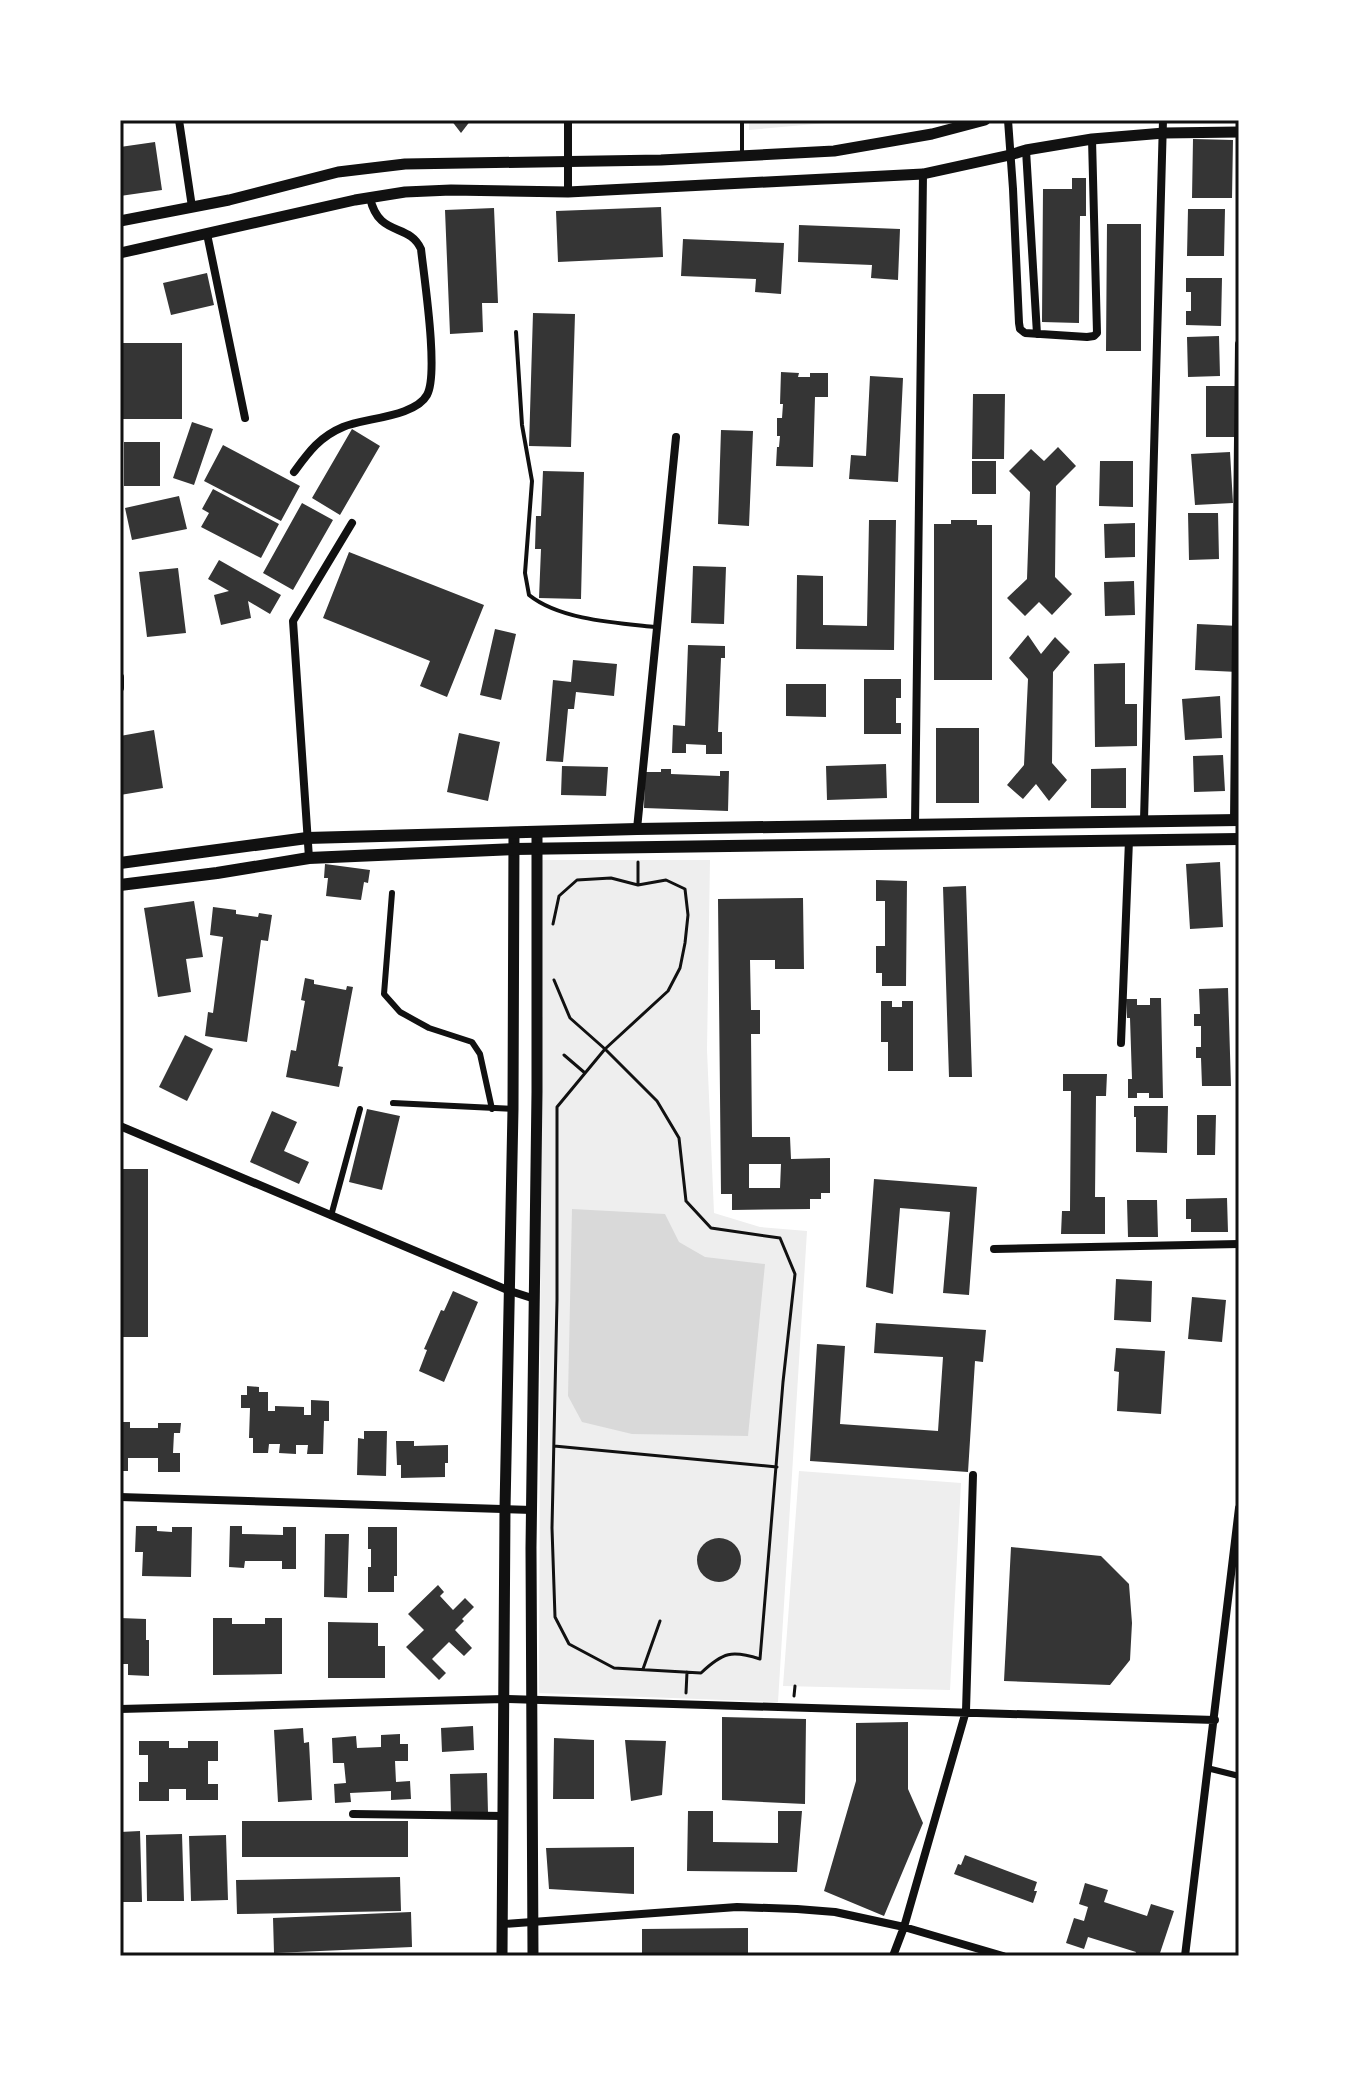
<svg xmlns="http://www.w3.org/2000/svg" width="1359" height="2076" font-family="'Space Grotesk',sans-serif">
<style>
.green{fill:#eee}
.water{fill:#d9d9d9}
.building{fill:#353535;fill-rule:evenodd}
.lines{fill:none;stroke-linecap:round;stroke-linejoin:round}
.path{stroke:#111;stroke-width:3}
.service{stroke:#111;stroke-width:4}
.pedestrian{stroke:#111;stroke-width:6}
.minor{stroke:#111;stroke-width:8}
.tertiary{stroke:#111;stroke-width:11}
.secondary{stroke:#111;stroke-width:12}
.neatline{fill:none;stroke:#111;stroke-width:3}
</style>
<rect width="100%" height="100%" fill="#fff"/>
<path class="green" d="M749 120H860L749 130Z
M542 860H710L707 1050 714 1213 760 1227 807 1231 778 1702 539 1693Z
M799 1471 961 1483 950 1690 783 1686Z"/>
<path class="water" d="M572 1209 665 1214 679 1242 705 1257 765 1264 748 1436 632 1434 582 1422 568 1396Z"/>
<path class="building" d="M451 120H471L461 133Z
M1193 139 1233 140 1232 198H1192Z
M155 142 162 190 120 196V147Z
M1072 178H1086V216H1080L1079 323 1042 322 1043 189H1072Z
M661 207 663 257 558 262 556 211Z
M494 208 498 303H482L483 332 450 334 445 210Z
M1188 209H1225L1224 256H1187Z
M1107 224H1141V351H1106Z
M799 225 900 229 898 280 871 278 872 265 798 262Z
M683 239 784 243 781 294 755 292 756 279 681 276Z
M207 273 214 305 171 315 163 283Z
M1186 278H1222L1221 326 1186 325V311H1191V292H1186Z
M533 313 575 314 571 447 529 446Z
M1219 336 1220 376 1188 377 1187 337Z
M120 343H182V419H120Z
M781 372 799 373 798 377H810V373H828V397H815L813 467 776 466 777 447H779L780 436H777V418H782L783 404H780Z
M870 376 903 378 898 482 849 479 851 455 866 456Z
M1206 386H1239V437H1206Z
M973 394H1005L1004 459H972Z
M192 422 213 429 194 485 173 478Z
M352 429 380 446 340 515 312 498Z
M721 430 753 431 749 526 718 524Z
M124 442H160V486H124Z
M223 445 300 486 281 521 204 481Z
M1058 447 1076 466 1056 486 1055 577 1072 594 1052 615 1039 602 1025 616 1007 598 1027 579 1030 492 1009 471 1031 449 1044 461Z
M1230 452 1233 503 1195 505 1191 454Z
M972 461H996V494H972Z
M1100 461H1133V507L1099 506Z
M543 471 584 472 581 599 539 598 541 549H535L536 516H541Z
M213 489 279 524 261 558 201 527 209 513 202 509Z
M179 496 187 529 132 540 125 508Z
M302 503 333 520 293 590 263 573Z
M1188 513H1218L1219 559 1189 560Z
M869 520H896L894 650 796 649 797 575 823 576V625L867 626Z
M951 520H977V525H992V680H934V524H951Z
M1135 523V557L1105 558 1104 524Z
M349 552 484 605 447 697 420 686 430 661 323 618Z
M219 560 281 595 270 614 248 601 251 618 221 625 214 595 229 591 208 579Z
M693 566 726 567 724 624 691 623Z
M178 568 186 633 147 637 139 572Z
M1134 581 1135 615 1105 616 1104 582Z
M1197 624 1239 626 1238 672 1195 670Z
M495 629 516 634 501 700 480 695Z
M1028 635 1041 654 1055 637 1070 652 1053 672 1052 763 1067 780 1049 801 1036 784 1023 799 1007 785 1024 765 1028 679 1009 658Z
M688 645 725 646V658H721L718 732H722V754H706V745L686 744V753H672L673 725 685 726Z
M573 660 617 664 614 696 576 692 574 709H568L563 762 546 761 553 680 571 682Z
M1125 663V704H1137V746L1095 747 1094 664Z
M864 679H901V698H896V723H901V734H864Z
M786 684H826V717L786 716Z
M1220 696 1222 738 1185 740 1182 699Z
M936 728H979V803H936Z
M154 730 163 788 120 795V736Z
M459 733 500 742 488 801 447 792Z
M1223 755 1225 791 1194 792 1193 756Z
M886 764 887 798 827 800 826 766Z
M562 766 608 767 606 796 561 795Z
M1126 768V808H1091V769Z
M661 769H671V774L720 776V771H729L728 811 644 808 645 772H661Z
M1220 862 1223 927 1190 929 1186 864Z
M325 864 370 870 368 883 364 882 361 900 326 896 328 878H324Z
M876 880 907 881 906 986H882V973H876V946H885V901H876Z
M966 886 972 1077H949L943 887Z
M803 898 804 969H775V960H750L751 1010H760V1034H751L752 1137H790L791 1159 830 1158V1193H821V1199H810V1209L732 1210V1194H721L718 899ZM749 1164H781L780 1188H749Z
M194 901 203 957 186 959 191 992 158 997 144 908Z
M213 907 236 910V914L258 917 259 913 272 915 268 941 261 940 247 1042 205 1036 208 1012 213 1013 223 937 210 935Z
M305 978 314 980V984L346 990 347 986 353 987 338 1066 343 1067 339 1087 286 1077 291 1050 296 1051 305 1001 301 1000Z
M1228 988 1231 1086H1202L1201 1058H1196V1047H1201V1026H1194V1014H1200L1199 989Z
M1150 998H1161L1163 1098H1149V1093H1137V1098H1128V1079H1132L1130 1018H1127L1126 999H1137V1005H1150Z
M881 1001H892V1007H902V1001H913V1071H888V1042H881Z
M185 1035 213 1049 187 1101 159 1087Z
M1063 1074H1107L1106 1096H1096L1095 1197H1105V1234H1061L1062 1211H1070L1071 1091H1063Z
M1134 1106H1168L1167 1153 1136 1152V1117H1134Z
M367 1109 400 1116 382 1190 349 1182Z
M272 1111 297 1122 284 1151 309 1162 299 1184 250 1162Z
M1197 1115H1216L1215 1155H1197Z
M120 1169H148V1337H120Z
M874 1179 977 1187 969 1295 943 1293 950 1212 900 1208 893 1294 866 1287Z
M1227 1198 1228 1232H1191V1219H1186V1199Z
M1127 1200H1157L1158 1237H1128Z
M1116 1279 1152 1281 1151 1322 1114 1320Z
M453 1291 478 1302 444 1382 419 1371 427 1350 424 1349 441 1310 444 1311Z
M1192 1297 1226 1300 1222 1342 1188 1339Z
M876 1323 986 1330 983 1362 975 1361 968 1472 810 1461 817 1344 845 1346 840 1424 938 1431 943 1357 874 1353Z
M1116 1348 1165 1351 1161 1414 1117 1411 1119 1372 1114 1371Z
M247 1386 259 1387V1392H268V1411H275V1406L304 1407V1415H311V1400L329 1401V1421H324L323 1454H307L308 1445H296V1454L279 1453 280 1444H269L268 1453H253V1438H249L250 1408H241V1395H247Z
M120 1422H130V1428H158V1423H181L180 1433H174L173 1453H180V1472H158V1458H128V1471H120Z
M364 1431H387L386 1476 357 1475 358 1438 364 1439Z
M396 1441H414V1446L448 1445V1463H445V1477L401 1478V1465H397Z
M136 1526H157V1531L172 1532V1527H192L191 1577 142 1576 143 1552H135Z
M230 1526H242V1534L283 1535V1527H296V1569H282V1561H245L244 1568 229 1567Z
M368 1527H397V1576H394V1592H368V1567H371V1549H368Z
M325 1534H349L347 1598 324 1597Z
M697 1560a22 22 0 1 1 44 0a22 22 0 1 1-44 0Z
M1011 1547 1101 1556 1129 1584 1132 1623 1130 1660 1110 1685 1004 1681Z
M438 1585 444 1592 440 1596 453 1610 465 1598 474 1607 462 1619 464 1621 455 1630 472 1648 464 1656 449 1642 432 1659 446 1673 439 1680 406 1647 424 1630 408 1614Z
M120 1618 146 1619V1640H149V1676L128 1675V1664H120Z
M213 1618H232V1624H265V1618H282V1674L213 1675Z
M328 1622 378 1623V1646H385V1678H328Z
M722 1717 806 1719 805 1804 722 1800Z
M908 1722V1789L923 1823 884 1916 824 1891 856 1781V1723Z
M473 1726 474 1750 442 1752 441 1728Z
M303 1728 304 1743 309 1742 312 1800 278 1802 274 1730Z
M400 1734V1744H408V1761H395L396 1782 410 1781 411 1799 391 1800V1791L350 1793 351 1802 335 1803 334 1784 346 1783 344 1763H333L332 1738 356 1736 357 1748 381 1747V1735Z
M554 1738 594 1740V1799H553Z
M625 1740 666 1741 662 1795 631 1801Z
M139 1741H169V1748H188V1741H218V1761H208V1784H218V1800H186V1789H169V1801H139V1782H148V1755H139Z
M487 1773 488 1813 451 1814 450 1774Z
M688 1811H713V1842L778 1843V1811H802L797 1872 687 1871Z
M242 1821H408V1857H242Z
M140 1831 142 1902H120V1832Z
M182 1834 184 1901H147L146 1835Z
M226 1835 228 1900 191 1901 189 1836Z
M634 1847V1894L549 1889 546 1848Z
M965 1855 1037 1882 1034 1891H1037L1033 1903 954 1874 958 1864 961 1865Z
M400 1877 401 1911 237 1914 236 1880Z
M1085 1883 1108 1890 1104 1902 1147 1916 1151 1904 1174 1911 1159 1956H1135L1136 1952 1088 1937 1084 1949 1066 1943 1074 1918 1084 1921 1088 1907 1079 1904Z
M411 1912 412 1947 274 1953 273 1918Z
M748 1928V1956H642V1929Z"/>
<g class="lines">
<path class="path" d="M638 885V862
M553 924 559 896 577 880 611 878 638 885 666 880 685 889 688 915 685 943 680 968 668 991 605 1049 557 1107V1300L552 1528 555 1617 569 1644 614 1668 701 1673C723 1652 732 1650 760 1659L783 1382 795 1274 780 1238 711 1228 686 1201
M554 980 570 1018 605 1049 657 1101 679 1138 686 1201
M564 1055 585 1073
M554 1446 777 1467
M643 1669 660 1621
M686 1693 687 1672
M794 1696 795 1686"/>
<path class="service" d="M742 120V153
M516 332 522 425 532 481 525 573 529 595C560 620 617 623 655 627"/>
<path class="pedestrian" d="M392 893 384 994 400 1012 429 1028 472 1042 480 1054 492 1109
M393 1103 513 1109
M331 1216 360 1109
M1207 1768 1239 1776"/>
<path class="minor" d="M179 120 192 207
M1008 120 1013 189 1019 323 1020 329 1025 333 1087 337 1094 336 1097 333 1092 139
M1026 150 1037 334
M568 192V120
M207 234 245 418
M294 472C308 453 319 437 343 427 364 418 415 417 427 395 439 374 424 277 421 249 409 222 379 238 370 198
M120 677V688
M1144 820 1163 120
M1234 820 1239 344
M915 825 923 174
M637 829 676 437
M309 858 293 621 352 523
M1121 1043 1129 840
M120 1126 510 1291 535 1299
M994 1249 1239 1244
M120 1497 532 1510
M120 1709 504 1699 1215 1720
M353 1814 504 1816
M503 1924 737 1907 797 1909 835 1912 904 1927 1003 1956
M893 1956 904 1927 966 1711 973 1475
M1185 1956 1239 1508"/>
<path class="tertiary" d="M120 221 229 200 338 172 405 164 661 160 834 151 932 134 985 120
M120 253 355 200 405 192 451 190 568 192 923 174 1010 155 1026 150 1092 139 1164 133 1239 132
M502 1956 505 1509 513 1109 514 833
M533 1956 531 1548 537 1092V832"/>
<path class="secondary" d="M120 863 307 838 637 829 1239 820
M120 885 217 873 309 858 514 849 1239 839"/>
</g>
<rect width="1359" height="2076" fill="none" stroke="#ffffff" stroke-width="244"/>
<rect x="122" y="122" width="1115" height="1832" class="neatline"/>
</svg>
